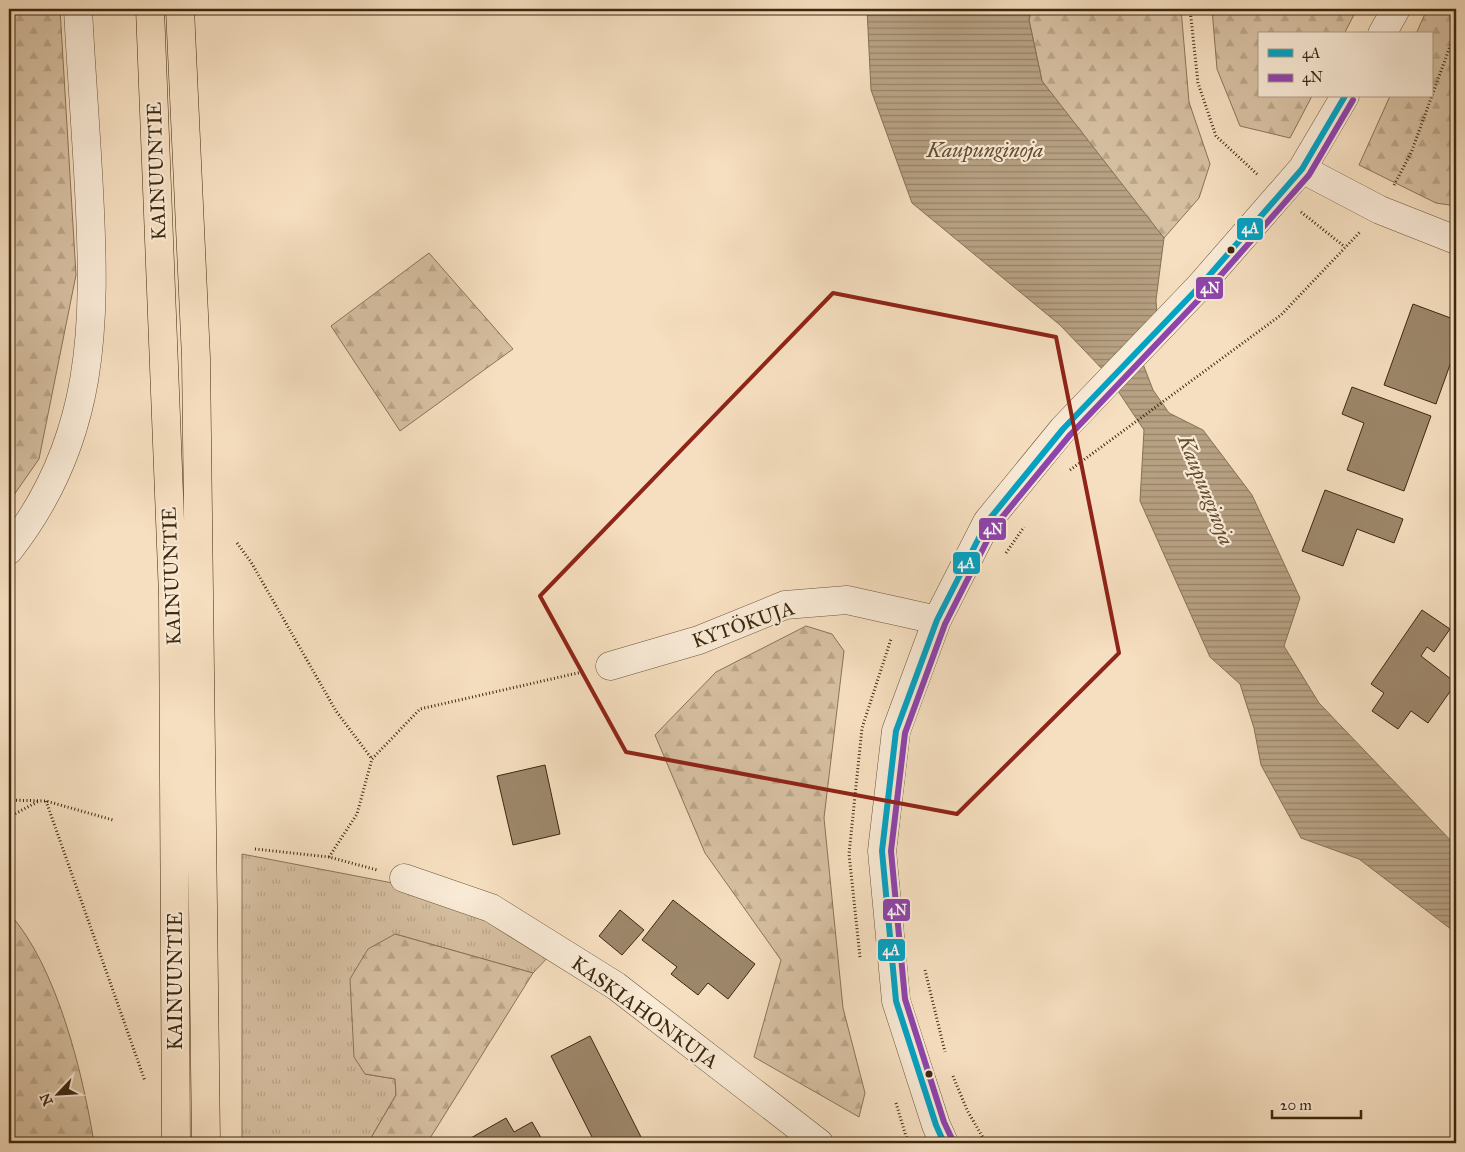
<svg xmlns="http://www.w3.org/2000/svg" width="1465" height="1152" font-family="'IM FELL Great Primer',serif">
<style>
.grass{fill:url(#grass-tufts);stroke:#8a7458}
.forest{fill:url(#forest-firs);stroke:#8a7458}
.water{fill:url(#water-rules);stroke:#867154}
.building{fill:#9d876b;stroke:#3d280e}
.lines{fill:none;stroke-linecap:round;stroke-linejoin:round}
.minor-casing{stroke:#6b563a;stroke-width:29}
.highway-casing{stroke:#3d280e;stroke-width:29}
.path{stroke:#3d280e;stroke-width:3;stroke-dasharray:1 2.5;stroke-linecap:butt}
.minor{stroke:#f9ead6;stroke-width:28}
.highway{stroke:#f6dfc0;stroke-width:28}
.bus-1-casing{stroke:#f9ead6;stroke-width:10}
.bus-2-casing{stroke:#f9ead6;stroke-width:10}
.bus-1{stroke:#03a3c4;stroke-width:6}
.bus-2{stroke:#8e44ad;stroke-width:6}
.marked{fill:none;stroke:#8f2418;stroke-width:4;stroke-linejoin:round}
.bus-dot{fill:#3d280e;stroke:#f9ead6;stroke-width:2}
.labels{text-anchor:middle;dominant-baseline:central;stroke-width:4.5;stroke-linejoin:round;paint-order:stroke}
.street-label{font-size:20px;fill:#3d280e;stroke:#f9ead6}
.water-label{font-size:21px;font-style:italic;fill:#624c31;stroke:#f9ead6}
.line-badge{stroke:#f9ead6;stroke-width:2}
.badge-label{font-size:14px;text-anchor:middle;font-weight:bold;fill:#fff}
</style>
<defs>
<pattern id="grass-tufts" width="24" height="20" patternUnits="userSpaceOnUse" patternTransform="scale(1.25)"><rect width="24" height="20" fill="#d7c0a2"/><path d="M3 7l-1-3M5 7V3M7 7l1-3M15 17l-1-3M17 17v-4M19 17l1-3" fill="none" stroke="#b9a58a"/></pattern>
<pattern id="forest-firs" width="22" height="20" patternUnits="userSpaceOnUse" patternTransform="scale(1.25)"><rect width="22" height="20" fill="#d7c0a2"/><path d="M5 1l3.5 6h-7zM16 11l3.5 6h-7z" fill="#b9a58a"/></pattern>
<pattern id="water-rules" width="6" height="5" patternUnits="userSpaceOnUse" patternTransform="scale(1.25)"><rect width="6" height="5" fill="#b7a183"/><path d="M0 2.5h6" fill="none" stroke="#96836a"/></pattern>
</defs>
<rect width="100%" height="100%" fill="#f6dfc0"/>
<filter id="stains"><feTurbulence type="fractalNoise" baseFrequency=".004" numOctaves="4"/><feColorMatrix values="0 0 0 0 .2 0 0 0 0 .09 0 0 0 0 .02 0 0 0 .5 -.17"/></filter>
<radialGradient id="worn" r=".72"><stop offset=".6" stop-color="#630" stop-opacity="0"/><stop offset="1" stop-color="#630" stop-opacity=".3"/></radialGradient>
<path class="grass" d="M242 854 403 885 485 915 551 954 533 973 395 934 365 1074 395 1079 396 1095 368 1143H242Z"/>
<path class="forest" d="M9 9H60L76 275 39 459 9 502Z
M1032 9H1181L1189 102 1210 164 1199 198 1164 238 1112 179 1042 81 1029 20Z
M1212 9H1357L1344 34H1259V96H1312L1290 138 1240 126 1217 69Z
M1427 9H1456V206L1436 203 1359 165 1390 96H1431V34H1416Z
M429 253 513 349 400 431 331 326Z
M806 626 832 634 844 651 824 818 843 1008 865 1093 859 1117 754 1057 781 960 705 853 655 735 716 672Z
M9 913C57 966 83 1074 94 1143H9Z
M395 934 533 973 427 1143H368L396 1095 395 1079 365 1074 354 1057 350 979 368 949Z"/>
<path class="water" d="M867 9H1030L1029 20 1042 81 1164 238 1156 300 1157 317 1135 343 1153 390 1169 413 1203 430 1252 495 1300 598 1284 646 1319 703 1456 846V933L1359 859 1301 838 1261 765 1254 728 1240 684 1210 657 1140 501 1144 430 1106 373 1060 325 912 203 871 90Z"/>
<path class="building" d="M1413 304 1456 320V348L1436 404 1384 385Z
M1352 387 1431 416 1404 491 1347 470 1364 423 1342 414Z
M1325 490 1403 519 1394 543 1357 529 1343 566 1302 551Z
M1422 610 1450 629 1434 652 1427 647 1421 656 1456 683 1428 723 1411 711 1398 729 1372 711 1384 693 1371 684Z
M545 765 560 834 513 845 497 776Z
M673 900 755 964 728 999 708 983 698 995 671 974 677 967 642 940Z
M620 910 644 930 622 955 599 936Z
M590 1036 642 1139 634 1143H595L551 1056Z
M506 1118 514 1132 532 1122 544 1143H462Z"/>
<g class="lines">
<g class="minor-casing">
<path id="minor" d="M1382 34 1396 9
M1302 169 1380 210 1456 240
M9 550C96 439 96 325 89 190 86 130 81 69 78 9
M610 666 699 640 785 605 847 600 937 620
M404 878 491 908 616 986 819 1143
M944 1143 936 1125 896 1001 882 851 896 731 937 620 987 522 1063 429 1200 286 1302 169 1345 96"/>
</g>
<g class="highway-casing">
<path id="highway" d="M150 9 173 596 176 1143
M180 9 196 358 206 1143"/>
</g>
<path class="path" d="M1190 9 1198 83 1216 136 1258 175
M1394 185 1411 153 1456 30
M1301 212 1345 247
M1070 470 1281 315 1360 232
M237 543 251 562 336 711 372 759
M1006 553 1024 527
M9 800 46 801 113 820
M46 801 145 1081
M9 817 39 801
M255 849 329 857 377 870
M329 857 357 814 372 759 420 709 582 672
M860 957 849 854 862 728 891 639
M925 970 945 1052
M953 1076 967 1110 986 1143
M896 1103 908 1143"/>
<use href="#minor" class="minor"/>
<use href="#highway" class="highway"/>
<g class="bus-1-casing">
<path id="bus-1" d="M944 1143 936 1125 896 1001 882 851 896 731 937 620 987 522 1063 429 1200 286 1302 169 1345 96"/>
</g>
<g class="bus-2-casing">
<path id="bus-2" d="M952 1139 944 1122 905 999 891 851 905 733 945 624 994 527 1070 435 1206 292 1309 175 1353 100"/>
</g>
<use href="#bus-1" class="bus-1"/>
<use href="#bus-2" class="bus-2"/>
</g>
<path class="marked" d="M833 293 1056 337 1119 653 957 814 626 752 540 596Z"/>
<g class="bus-dot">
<circle cx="1231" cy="250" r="4.5"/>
<circle cx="929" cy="1074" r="4.5"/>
</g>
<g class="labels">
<g class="street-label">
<text transform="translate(156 171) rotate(-92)">KAINUUNTIE</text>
<text transform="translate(171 576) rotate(-92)">KAINUUNTIE</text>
<text transform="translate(743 624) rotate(-19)">KYTÖKUJA</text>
<text transform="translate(175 981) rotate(-90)">KAINUUNTIE</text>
<text transform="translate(645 1012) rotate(36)">KASKIAHONKUJA</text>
</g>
<g class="water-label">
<text x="985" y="150">Kaupunginoja</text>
<text transform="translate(1206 490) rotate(68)">Kaupunginoja</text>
</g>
</g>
<g class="line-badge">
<rect x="1236" y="217" width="28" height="24" rx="5" fill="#03a3c4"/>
<rect x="1195" y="276" width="29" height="24" rx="5" fill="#8e44ad"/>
<rect x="978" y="517" width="29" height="24" rx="5" fill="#8e44ad"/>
<rect x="952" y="551" width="29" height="24" rx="5" fill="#03a3c4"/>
<rect x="882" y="898" width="29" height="24" rx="5" fill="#8e44ad"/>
<rect x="877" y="938" width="29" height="24" rx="5" fill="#03a3c4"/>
</g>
<g class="badge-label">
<text x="1250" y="233">4A</text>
<text x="1210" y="293">4N</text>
<text x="993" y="534">4N</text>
<text x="966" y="568">4A</text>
<text x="897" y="915">4N</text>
<text x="891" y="955">4A</text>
</g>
<rect width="1465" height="1152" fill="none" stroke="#f6dfc0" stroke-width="30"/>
<rect x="10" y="10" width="1445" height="1132" fill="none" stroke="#3d280e" stroke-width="2.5"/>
<rect x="15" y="15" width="1435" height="1122" fill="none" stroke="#3d280e"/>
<rect x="1258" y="32" width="175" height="65" fill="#f9ead6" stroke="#ae9c86"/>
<rect x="1268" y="49" width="25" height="8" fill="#03a3c4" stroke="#ae9c86"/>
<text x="1302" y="58" font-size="15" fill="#3d280e">4A</text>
<rect x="1268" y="74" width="25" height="8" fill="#8e44ad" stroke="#ae9c86"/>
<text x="1302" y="82" font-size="15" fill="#3d280e">4N</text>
<g transform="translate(58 1094) rotate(245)" stroke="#f9ead6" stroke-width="4" paint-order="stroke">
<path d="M0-4L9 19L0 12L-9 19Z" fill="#3d280e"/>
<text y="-8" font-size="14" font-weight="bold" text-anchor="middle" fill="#3d280e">N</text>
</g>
<path d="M1272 1110v8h89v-8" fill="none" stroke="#3d280e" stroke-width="2.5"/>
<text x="1280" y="1110" font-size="15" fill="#3d280e" stroke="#f9ead6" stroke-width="4" paint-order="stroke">20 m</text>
<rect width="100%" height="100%" filter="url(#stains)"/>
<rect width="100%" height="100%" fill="url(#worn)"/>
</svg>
